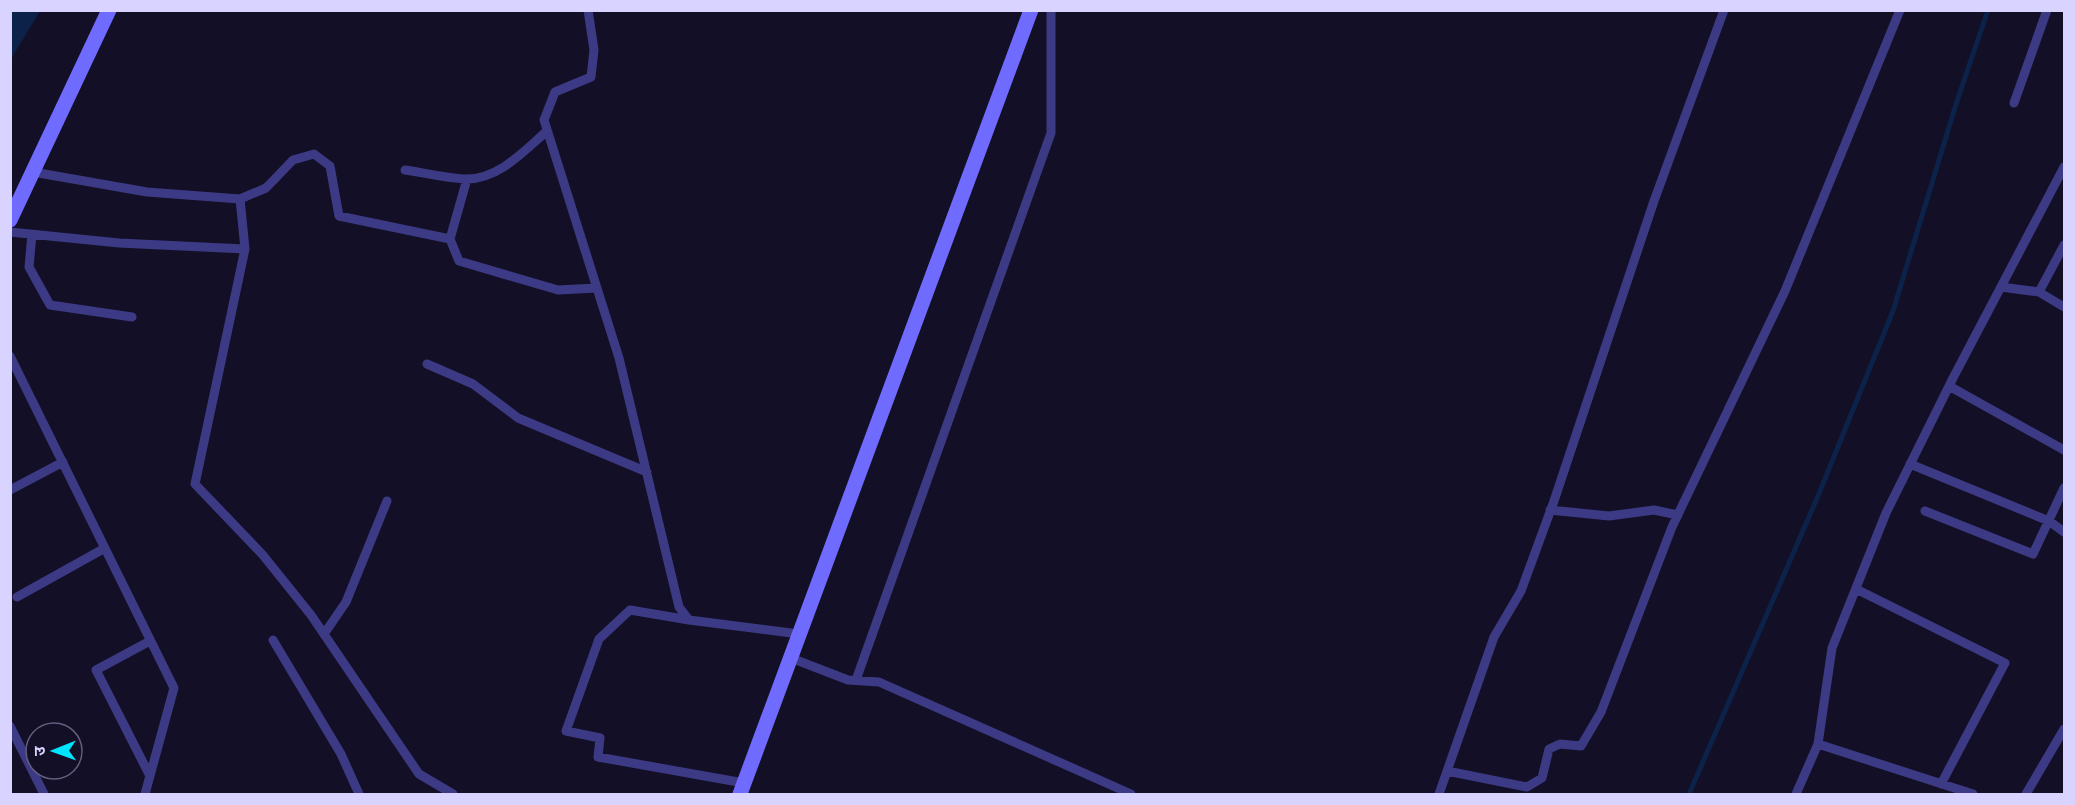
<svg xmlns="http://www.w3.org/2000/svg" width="2075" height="805" font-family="Signika,'Noto Sans Devanagari',sans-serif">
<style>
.water{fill:#0c2248}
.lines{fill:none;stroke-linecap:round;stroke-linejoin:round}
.stream{stroke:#0c2248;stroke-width:5}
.lane{stroke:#3d3a85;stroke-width:9}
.secondary{stroke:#6f6bff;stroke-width:15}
</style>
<rect width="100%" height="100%" fill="#130f26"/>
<path class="water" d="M11 10 40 11 11 59 10 11Z"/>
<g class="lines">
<path class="stream" d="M1689 794 1818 496 1893 311 1957 101 1988 10"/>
<path class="lane" d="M588 10 594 50 591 77 555 92 544 120 619 358 679 607 689 620 799 634
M2014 103 2047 10
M405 170C425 173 445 178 465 179 498 180 524 151 547 131
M33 172 147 192 240 199 266 188 293 160 314 154 330 166 339 216 450 239 467 179
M240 199 245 249
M10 232 119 243 245 249 195 484 262 554 311 615 419 774 453 794
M32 234 29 267 50 305 132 317
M450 239 459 261 558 290 597 288
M2064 245 2039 292 2064 307
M2001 287 2039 292
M10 356 174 688 145 794
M427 364 473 384 518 418 647 472
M1949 386 2064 450
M1910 464 2049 521 2064 532
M10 490 63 462
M1550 510 1609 516 1654 510 1678 515
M1925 511 2033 554 2064 488
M1856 589 2005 663 1941 784
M17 597 105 548
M689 620 630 610 599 639 566 731 600 738 598 757 744 783
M324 634 346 602 387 501
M273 640 341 754 359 794
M791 658 848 680 879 682 1131 794
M856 680 1051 133V10
M10 726 44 794
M1447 771 1527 787 1542 778 1549 749 1560 744 1581 746 1601 712 1672 527 1785 291 1900 10
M150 776 96 670 150 641
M1439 794 1494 637 1521 591 1554 501 1654 201 1724 10
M1796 794 1818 744
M1973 794 1818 744 1832 648 1886 513 1953 378 2064 167
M2026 794 2064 729"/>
<path class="secondary" d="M10 220 109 10
M740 794 1031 10"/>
</g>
<rect width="2075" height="805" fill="none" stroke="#d9d4ff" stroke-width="24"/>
<g transform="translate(54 751) rotate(269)"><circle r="28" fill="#130f26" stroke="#625e7d" stroke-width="1.5"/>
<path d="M0-4.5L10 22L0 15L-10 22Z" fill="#00e5ff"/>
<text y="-9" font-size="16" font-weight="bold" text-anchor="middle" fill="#d9d4ff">उ</text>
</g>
</svg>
